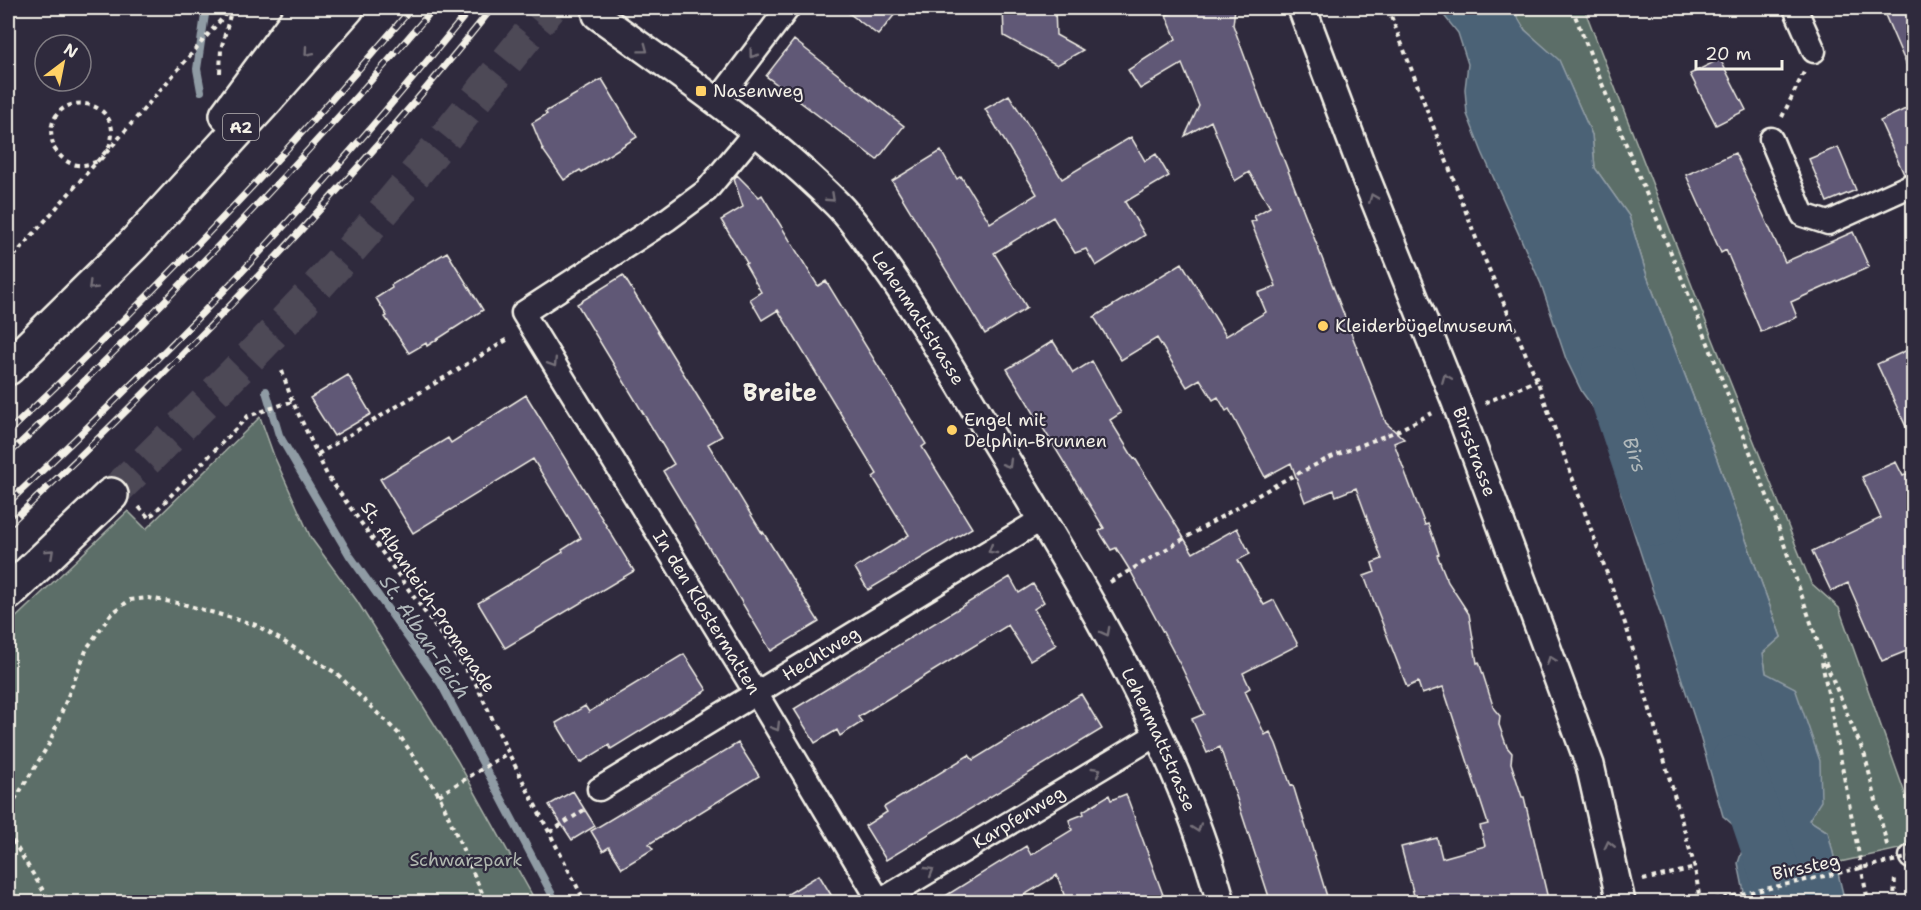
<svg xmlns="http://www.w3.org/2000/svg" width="1921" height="910" font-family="'Shantell Sans',sans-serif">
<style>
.green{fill:#5b6e67;stroke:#a8b0a8;stroke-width:1.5}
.water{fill:#4b6276;stroke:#8f9ba4;stroke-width:1.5}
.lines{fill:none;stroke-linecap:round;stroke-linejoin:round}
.stream{stroke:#8f9ba4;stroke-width:8}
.river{stroke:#4b6276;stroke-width:51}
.building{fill:#615976;stroke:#f4f1e8;stroke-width:1.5}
.motorway-tunnel{stroke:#4d4857;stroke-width:33;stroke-dasharray:33 16;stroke-linecap:butt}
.minor-casing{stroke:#f4f1e8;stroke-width:27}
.tertiary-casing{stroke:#f4f1e8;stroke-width:32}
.motorway-casing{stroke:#f4f1e8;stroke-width:38}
.path{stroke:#f4f1e8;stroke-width:4;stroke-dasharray:4.5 4.5;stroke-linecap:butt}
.minor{stroke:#2f2a3d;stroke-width:22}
.tertiary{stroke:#2f2a3d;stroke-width:27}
.motorway{stroke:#2f2a3d;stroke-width:33}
.rail-casing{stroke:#f4f1e8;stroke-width:7}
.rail{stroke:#2f2a3d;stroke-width:4.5;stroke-dasharray:14;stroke-linecap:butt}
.path-bridge{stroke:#f4f1e8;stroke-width:4;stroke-dasharray:4.5 4.5;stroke-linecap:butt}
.oneway{stroke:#747079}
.poi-dot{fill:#ffd166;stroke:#2f2a3d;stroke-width:2}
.labels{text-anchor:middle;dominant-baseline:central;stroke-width:4.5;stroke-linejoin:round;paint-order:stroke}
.shield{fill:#2f2a3d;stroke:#b9b5b5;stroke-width:1.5}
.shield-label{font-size:16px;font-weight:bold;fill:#f4f1e8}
.poi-label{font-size:18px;fill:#f4f1e8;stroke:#2f2a3d;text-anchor:start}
.street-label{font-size:18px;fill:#f4f1e8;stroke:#2f2a3d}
.park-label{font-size:18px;fill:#afb6ae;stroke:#2f2a3d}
.water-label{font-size:20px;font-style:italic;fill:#b0b8ba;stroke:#2f2a3d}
.district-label{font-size:24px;font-weight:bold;fill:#f4f1e8;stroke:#2f2a3d}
</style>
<rect width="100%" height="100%" fill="#2f2a3d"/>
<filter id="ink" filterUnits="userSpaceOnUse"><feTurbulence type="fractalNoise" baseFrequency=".0167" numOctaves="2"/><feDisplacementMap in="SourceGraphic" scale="12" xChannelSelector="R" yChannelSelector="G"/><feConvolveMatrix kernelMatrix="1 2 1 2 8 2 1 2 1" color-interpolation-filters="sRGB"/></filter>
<g filter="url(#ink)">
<path class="green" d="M1512 8H1584L1708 327 1811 583 1839 608 1913 816V846L1835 863 1828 832 1808 820 1766 673 1763 653 1781 637 1714 451 1647 276 1629 216 1595 168 1592 135 1559 61 1525 30Z
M260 417 274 456 311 538 357 601 457 760 536 902H8V625L128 511 146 529Z"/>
<path class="water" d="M1438 8H1512L1525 30 1559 60 1592 135 1595 168 1629 216 1647 276 1714 451 1781 637 1763 653 1766 673 1795 688 1820 761 1821 801 1809 820 1828 832 1845 902H1746L1738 863 1742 851 1755 848 1777 837 1771 824 1738 829 1723 816 1697 726 1621 493 1615 461 1652 450 1653 433 1615 438 1582 392 1566 359 1541 284 1482 152 1467 114 1465 89 1468 64 1458 33Z"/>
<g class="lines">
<path class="stream" d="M201 91 197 69 206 8
M266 391 279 435 350 556 441 684 556 902"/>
<g class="river">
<path id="s1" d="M1607 371 1657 521"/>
<path d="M1737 761 1785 902"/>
</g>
</g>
<path class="building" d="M842 8H900L878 35Z
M1003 8H1055L1056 35 1083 50 1057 65 1004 36Z
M1185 8H1235L1233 25 1261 101 1386 423 1404 439 1394 443 1425 525 1428 524 1436 545 1439 554 1437 555 1448 582 1469 614 1477 663 1479 662 1494 709 1500 716 1499 725 1507 747 1512 753 1511 763 1522 797H1524L1549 903H1416L1401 847 1437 838 1442 858 1485 846 1480 826 1488 824 1443 687 1422 694 1418 682 1407 687 1364 576 1375 572 1372 563 1382 559 1356 488 1336 496 1334 490 1305 502 1291 463 1265 477 1229 409 1226 411 1218 397 1213 400 1200 379 1187 387 1157 338 1121 360 1094 317 1182 263 1226 336 1266 312 1258 293 1276 286 1251 222 1256 220 1254 216 1270 207 1249 172 1235 181 1211 121 1185 136 1199 106 1182 64 1140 89 1128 70 1176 39 1166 15Z
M1882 8H1914V82Z
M794 40 904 126 877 160 766 76Z
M1720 59 1746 110 1716 125 1690 74Z
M602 79 637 137 582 172 580 170 564 180 543 150 532 123 547 114 545 112Z
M1009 95 1062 179 1131 137 1145 161 1156 154 1169 176 1125 202 1145 235 1096 266 1086 249 1075 253 1053 217 994 253 1027 308 985 334 892 181 941 151 957 179 961 176 990 223 1037 194 985 109Z
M1914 105V171L1904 174 1880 121Z
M1838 147 1856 190 1827 202 1809 159Z
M1735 153 1785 262 1853 232 1869 267 1791 302 1797 317 1761 332 1726 250 1721 253 1686 175Z
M737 175 759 197 762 195 818 286 826 281 926 444 922 447 972 528 868 590 855 568 909 535 873 477 877 474 778 310 762 320 750 299 761 292 745 264 747 263 721 220 743 207 734 179Z
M447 252 483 310 427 346 426 343 409 353 385 317 387 316 376 298 392 288 391 285Z
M623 275 722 436 708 444 762 533 763 532 819 622 771 651 663 471 674 464 577 304Z
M1053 341 1073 373 1092 361 1121 413 1110 420 1134 459 1135 458 1193 553 1237 528 1250 554 1238 560 1264 605 1274 600 1298 645 1243 673 1250 688 1245 691 1265 735 1270 732 1276 744 1291 786 1293 785 1329 903H1271L1220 747 1207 753 1192 719 1204 714 1182 668 1131 572 1116 548 1111 550 1099 531 1104 528 1007 369Z
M1914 347V444L1877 364Z
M348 375 371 414 334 436 310 398Z
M526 395 634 571 505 648 478 603 563 552 562 550 581 538 533 459 413 533 380 479 448 438 451 443Z
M1896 462 1903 476 1914 471V648L1882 661 1848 583 1831 591 1812 551 1881 518 1862 477Z
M1010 577 1019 593 1033 584 1044 602 1034 609 1056 645 1030 660 1008 625 858 717 862 722 840 736 837 730 815 743 794 709Z
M684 654 707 690 611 749 609 745 580 763 556 723 585 706 589 712Z
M1081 694 1102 729 886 860 865 826 887 812 884 807 969 755 973 760Z
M738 743 759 776 649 844 653 849 622 868 609 847 603 851 591 831Z
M573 791 595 826 572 840 549 805Z
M1126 794 1166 903H1067L1057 875 1011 903H934L1026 846 1031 855 1072 830 1069 820 1084 814 1083 811 1109 795 1111 800Z
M819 875 836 903H773Z"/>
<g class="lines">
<path class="motorway-tunnel" d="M111 495C198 410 286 324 366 232 429 159 489 82 550 8"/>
<g class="minor-casing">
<g id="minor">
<path d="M1795 8 1814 51"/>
<path d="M716 103 788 8"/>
<path id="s2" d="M755 132 706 191 668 219 523 313 756 693 880 902"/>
<path d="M1771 139 1803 215 1828 223 1914 184"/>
<path id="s3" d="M599 789 1042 519"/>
<path d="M1911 857H1914"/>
<path id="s4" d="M880 901 1159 733"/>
</g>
</g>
<g class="tertiary-casing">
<g id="tertiary">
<path id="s5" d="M1302 8 1364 173 1456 402 1590 765 1621 902"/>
<path id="s6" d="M597 15C679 74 766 132 837 204 854 221 868 242 881 261 915 308 944 357 974 407 1069 565 1171 723 1221 902"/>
</g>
</g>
<g class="motorway-casing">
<path id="motorway" d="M227 115 306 8
M8 368 133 245 265 101 347 8
M8 593 111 495"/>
</g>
<path class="path" d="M1388 8 1479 246 1537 380 1627 629 1695 868 1700 902
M1572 8 1631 157 1697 315 1771 506 1821 652 1865 756 1888 849
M220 73 221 49 232 8
M1782 117 1804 72
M54 148C67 167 80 169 100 160L231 8
M282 371 291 398 327 475 476 684 508 752 585 902
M1485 403 1537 380
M318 454 510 338
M139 507 149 518 248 416 293 401
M1110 582 1279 483 1331 457 1397 431 1432 413
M1822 662 1868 902
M439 795 508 753
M8 826 14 801 49 744 87 648 111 614 130 600 148 598 183 604 256 625 336 673 398 733 439 795 486 902
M550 832 584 810
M8 833 50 902
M1643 880 1695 868
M1894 902 1895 876"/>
<use href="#minor" class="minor"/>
<use href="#tertiary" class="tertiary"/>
<use href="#motorway" class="motorway"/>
<g class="rail-casing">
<path id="rail" d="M8 432C150 298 285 156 412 8
M8 455C157 313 301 164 434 8
M8 503C95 421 182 337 263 249 335 171 404 90 471 8
M8 525C180 363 345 193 492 8"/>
</g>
<use href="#rail" class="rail"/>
<path class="path-bridge" d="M8 263 108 149C129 104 62 86 52 125 50 132 52 141 54 148
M1706 902 1911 857"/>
</g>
<defs><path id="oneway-chevron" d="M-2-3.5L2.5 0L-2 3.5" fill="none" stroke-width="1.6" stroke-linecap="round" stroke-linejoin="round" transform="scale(1.5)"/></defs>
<g class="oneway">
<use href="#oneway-chevron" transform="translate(644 49) rotate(37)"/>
<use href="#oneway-chevron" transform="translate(308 52) rotate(131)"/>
<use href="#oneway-chevron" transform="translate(753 54) rotate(127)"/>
<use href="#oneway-chevron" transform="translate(831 198) rotate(43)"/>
<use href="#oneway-chevron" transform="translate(1373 198) rotate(-112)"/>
<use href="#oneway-chevron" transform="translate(92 286) rotate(135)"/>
<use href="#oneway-chevron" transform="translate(553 363) rotate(58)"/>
<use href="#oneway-chevron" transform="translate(1446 378) rotate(-112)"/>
<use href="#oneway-chevron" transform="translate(1008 464) rotate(59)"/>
<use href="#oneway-chevron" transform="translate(992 550) rotate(149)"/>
<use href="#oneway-chevron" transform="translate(50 553) rotate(-43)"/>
<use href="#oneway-chevron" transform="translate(1106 632) rotate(62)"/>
<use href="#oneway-chevron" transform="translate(1551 660) rotate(-110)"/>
<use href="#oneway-chevron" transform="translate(776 727) rotate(59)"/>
<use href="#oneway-chevron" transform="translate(1097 771) rotate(-31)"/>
<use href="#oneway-chevron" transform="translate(1197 828) rotate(70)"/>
<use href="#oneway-chevron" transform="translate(1609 845) rotate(-103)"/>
<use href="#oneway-chevron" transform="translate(930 871) rotate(-31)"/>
</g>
</g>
<g class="poi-dot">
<rect x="695" y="85" width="12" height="12" rx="3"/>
<circle cx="1323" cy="326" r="6"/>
<circle cx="952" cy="430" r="6"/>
</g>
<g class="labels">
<rect class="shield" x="223" y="114" width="36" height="26" rx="4.5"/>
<g class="shield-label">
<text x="241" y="127">A2</text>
</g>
<g class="poi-label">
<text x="713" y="91">Nasenweg</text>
<text x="1335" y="326">Kleiderbügelmuseum</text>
<text x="964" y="420">Engel mit<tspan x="964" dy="21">Delphin-Brunnen</tspan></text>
</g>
<g class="street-label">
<text stroke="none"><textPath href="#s6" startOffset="446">Lehenmattstrasse</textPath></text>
<text stroke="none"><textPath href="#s5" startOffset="476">Birsstrasse</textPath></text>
<text transform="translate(428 597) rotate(56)">St. Albanteich-Promenade</text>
<text stroke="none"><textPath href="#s2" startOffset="648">In den Klostermatten</textPath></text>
<text stroke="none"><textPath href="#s3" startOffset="260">Hechtweg</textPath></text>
<text stroke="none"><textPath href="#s6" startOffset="932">Lehenmattstrasse</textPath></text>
<text stroke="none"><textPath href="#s4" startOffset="162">Karpfenweg</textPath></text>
<text transform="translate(1806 867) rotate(-12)">Birssteg</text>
</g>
<g class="park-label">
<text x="466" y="860">Schwarzpark</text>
</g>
<g class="water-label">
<text stroke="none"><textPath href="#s1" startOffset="88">Birs</textPath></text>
<text transform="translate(425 637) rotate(56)">St. Alban-Teich</text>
</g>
<g class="district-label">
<text x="780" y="393">Breite</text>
</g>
</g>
<rect width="1921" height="910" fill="none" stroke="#2f2a3d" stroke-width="30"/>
<rect x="15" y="15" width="1891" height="880" fill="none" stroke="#f4f1e8" stroke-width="2" filter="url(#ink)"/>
<g transform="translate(63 63) rotate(32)"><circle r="28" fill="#2f2a3d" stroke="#7e7a81" stroke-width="1.5"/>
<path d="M0-4.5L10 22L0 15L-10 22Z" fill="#ffd166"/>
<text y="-9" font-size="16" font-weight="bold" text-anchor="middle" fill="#f4f1e8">N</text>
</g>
<path d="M1696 60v9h86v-9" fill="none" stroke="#f4f1e8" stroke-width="3"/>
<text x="1705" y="60" font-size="18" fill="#f4f1e8" stroke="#2f2a3d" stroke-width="4.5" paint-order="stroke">20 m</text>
</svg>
